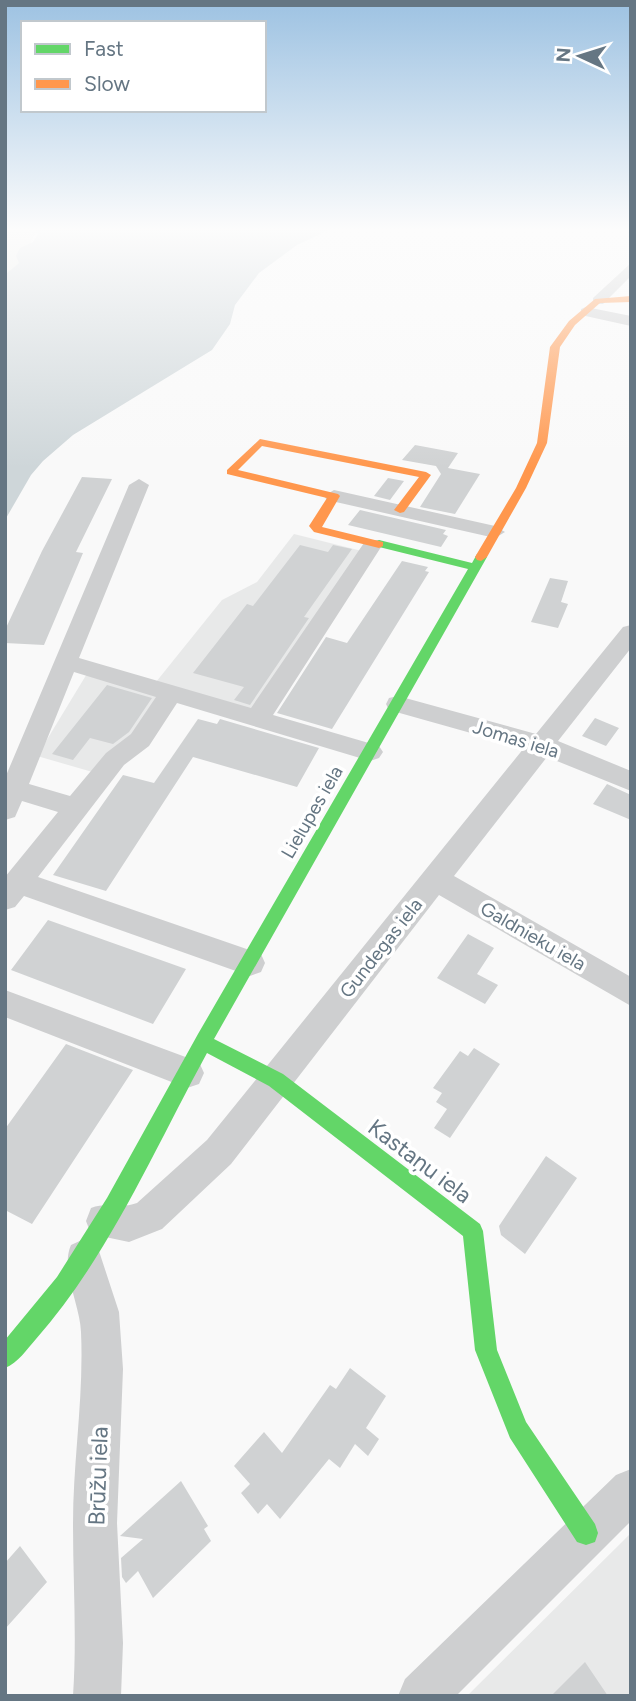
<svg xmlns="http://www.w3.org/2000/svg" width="636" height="1701" font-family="Figtree,sans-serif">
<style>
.built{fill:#e8e9e9}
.green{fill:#e8ebe6}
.water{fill:#ced6d9}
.building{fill:#d0d2d3}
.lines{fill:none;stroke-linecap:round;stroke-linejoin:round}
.street{fill:#cecfd0;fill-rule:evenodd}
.fast{fill:#63d668;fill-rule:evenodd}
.slow{fill:#ff974d;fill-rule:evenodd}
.labels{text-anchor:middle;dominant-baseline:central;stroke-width:7;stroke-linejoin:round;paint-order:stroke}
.street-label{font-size:19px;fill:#657683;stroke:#fff}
.near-street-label{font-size:23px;fill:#657683;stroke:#fff}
</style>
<rect width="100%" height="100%" fill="#f9f9f9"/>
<path class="built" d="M294 534 362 551 255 712 156 682 222 600 257 582Z
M88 672 164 696 131 740 96 773 37 756Z
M631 1533V1696H467Z"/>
<path class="green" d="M5 230H36L5 308Z"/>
<path class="water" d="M35 230H329L297 245 259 273 235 305 230 324 212 350 73 435 43 461 31 475 5 520 6 274 19 263 16 256 20 248 33 242 38 234Z"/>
<path class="building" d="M415 445 458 453 448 468 480 474 455 514 420 507 441 474 436 466 402 460Z
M82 477 112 479 76 552 83 553 44 645 5 643V630L42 551Z
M388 478 404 481 390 500 374 496Z
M360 510 446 530 443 534 448 536 441 547 348 525Z
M300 545 328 552 333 545 352 549 304 617 309 618 250 705 234 700 244 687 193 673 247 604 253 606Z
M402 561 428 567 425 571 429 572 332 729 277 713 326 637 347 643Z
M550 578 568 581 561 602 568 604 558 628 531 622Z
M107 685 152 698 129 732 113 744 90 738 73 760 52 754Z
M595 718 619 728 606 746 582 736Z
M198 719 217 724 220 719 319 748 297 787 193 757 106 891 53 875 123 775 154 783Z
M607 784 631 795V820L593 804Z
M48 920 186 969 153 1024 11 970Z
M468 934 494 948 477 974 498 985 485 1004 437 978Z
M66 1044 133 1070 32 1224 5 1210V1129Z
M474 1048 500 1064 450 1138 434 1128 447 1109 436 1102 442 1093 433 1088 460 1051 468 1056Z
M546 1156 577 1178 525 1254 501 1235 499 1226Z
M350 1368 386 1396 366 1428 379 1439 368 1456 355 1444 340 1468 329 1459 280 1519 267 1504 258 1514 241 1493 250 1484 234 1466 264 1432 282 1453 330 1385 336 1389Z
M181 1481 208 1526 204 1529 211 1541 153 1598 138 1571 126 1583 122 1577 121 1558 143 1539 120 1536Z
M20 1546 47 1582 5 1629V1563Z
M585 1662 608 1696H551Z"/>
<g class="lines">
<path class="street" d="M631 263V276L603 304H593V298Z
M586 307 631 316V326L581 315V309Z
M139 479 149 485 79 658 251 708 366 540H380L383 544 273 715 379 746 383 752 379 758 370 761 177 703 149 746 124 765 38 877 261 954 265 963 261 972 250 976 24 896 15 907 5 910V877L58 812 22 801 15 817 5 820V778L129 485ZM74 672 156 697 131 734 106 753 70 796 29 784Z
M334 490 495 526 505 532 495 538 327 500 324 496Z
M631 625V648L558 741 631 771V791L547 757 454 876 631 977V1006L439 895 231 1164 162 1229 129 1242 91 1234 86 1221 91 1208C107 1202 121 1209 137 1203L207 1140 524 748 389 710 386 704 389 698 398 696 536 734 623 627Z
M5 990 199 1062 204 1073 199 1084 187 1088 5 1017Z
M84 1239 97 1245 119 1312 123 1369 117 1523 123 1643 121 1696H73C77 1638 73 1582 73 1525 73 1460 84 1397 81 1332 80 1304 60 1270 71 1245Z
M631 1469V1521L456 1696H398L405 1679 616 1475Z"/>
<path class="fast" d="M379 540 472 563 477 554 481 553 487 557 214 1039 283 1074 480 1224 483 1231 497 1350 526 1422 595 1524 598 1533 595 1542 586 1545 577 1542 510 1438 475 1350 463 1236 269 1086 207 1053C154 1150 109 1256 36 1339 27 1349 18 1363 5 1368V1340L57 1277 107 1198 198 1034 468 569 375 546V542Z"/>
<path class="slow" d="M631 296V302L600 303 575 325 560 347 547 443 526 488 487 557 481 561 477 560 475 557 516 488 537 443 550 347 569 321 595 299Z
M260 439 426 472 431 475 404 512 400 513 394 510 419 477 262 446 238 470 338 494 340 496 322 527 383 542V546L379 548 314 532 309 526 327 498 227 474V470Z"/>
</g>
<linearGradient id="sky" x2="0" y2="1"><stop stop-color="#9dc2e2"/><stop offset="0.49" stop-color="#fcfcfc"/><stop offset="1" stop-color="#fcfcfc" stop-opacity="0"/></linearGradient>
<rect width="636" height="468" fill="url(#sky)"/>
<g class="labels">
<g class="street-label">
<text transform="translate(516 739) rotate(17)">Jomas iela</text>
<text transform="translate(312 812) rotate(-60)">Lielupes iela</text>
<text transform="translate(533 936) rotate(30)">Galdnieku iela</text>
<text transform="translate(381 948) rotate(-52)">Gundegas iela</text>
</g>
<g class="near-street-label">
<text transform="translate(420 1161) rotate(37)">Kastaņu iela</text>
<text transform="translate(98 1476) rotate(-88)">Brūžu iela</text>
</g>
</g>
<rect width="636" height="1701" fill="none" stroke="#657683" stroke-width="14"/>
<rect x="21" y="21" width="245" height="91" fill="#ffffff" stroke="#c1c8cd" stroke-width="2"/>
<rect x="35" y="44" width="35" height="10" fill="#63d668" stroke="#c1c8cd" stroke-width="2"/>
<text x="84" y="56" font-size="21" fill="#657683">Fast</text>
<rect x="35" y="79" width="35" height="10" fill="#ff974d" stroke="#c1c8cd" stroke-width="2"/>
<text x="84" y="91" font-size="21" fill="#657683">Slow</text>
<g transform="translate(580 56) rotate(274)" stroke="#ffffff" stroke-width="5" paint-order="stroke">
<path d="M0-5L12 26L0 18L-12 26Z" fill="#657683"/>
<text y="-10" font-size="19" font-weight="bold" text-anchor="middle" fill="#657683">N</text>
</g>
</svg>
